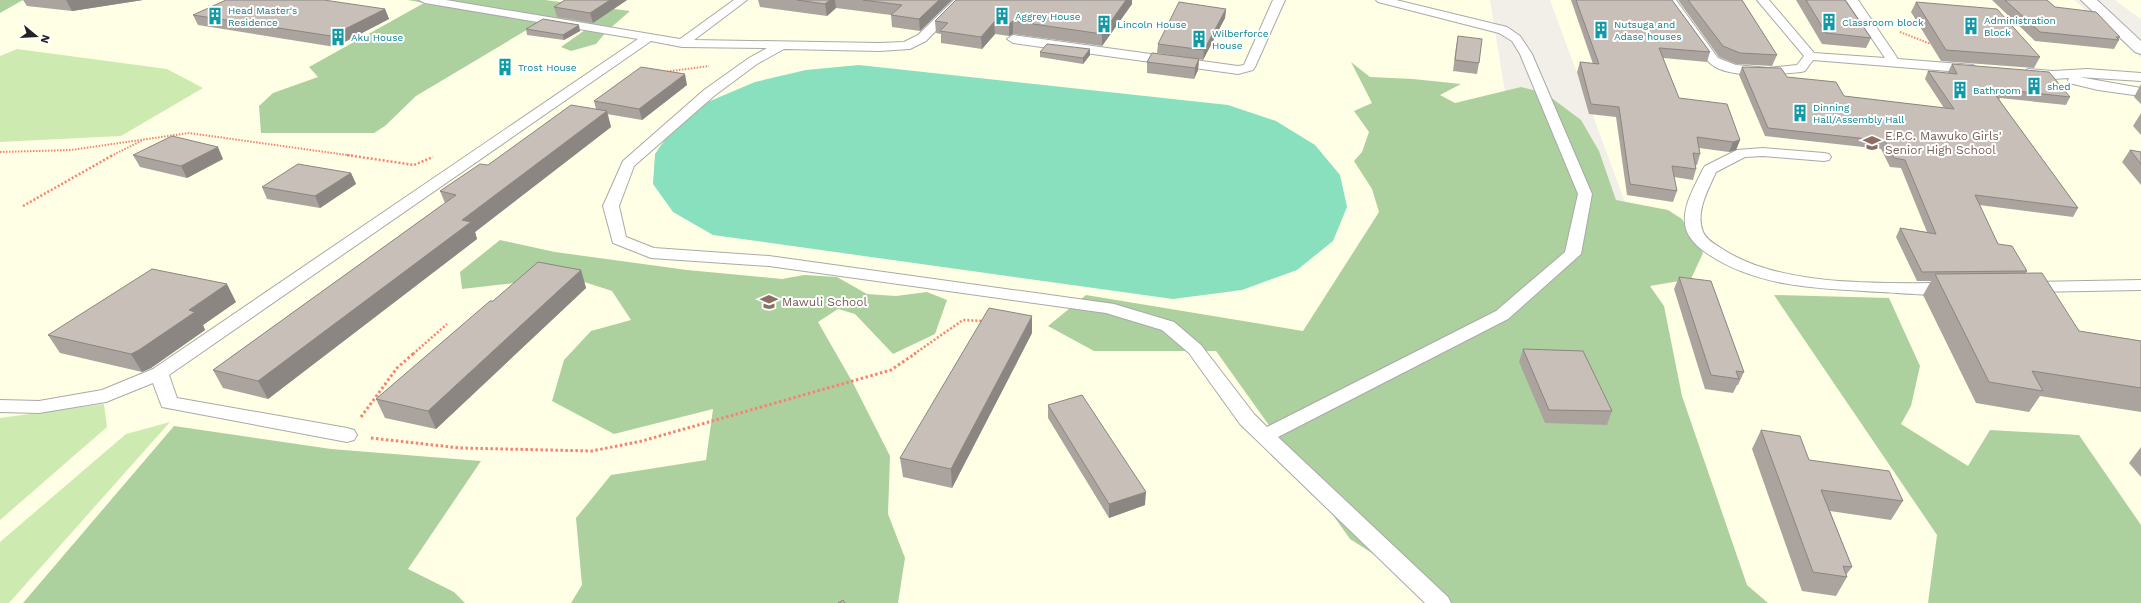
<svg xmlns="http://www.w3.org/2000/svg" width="2141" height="603" font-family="'Work Sans',sans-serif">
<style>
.education{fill:#ffffe5}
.grass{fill:#cdebb0}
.forest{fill:#add19e}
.pitch{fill:#88e0be}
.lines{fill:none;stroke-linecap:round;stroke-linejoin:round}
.lane-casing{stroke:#a9a9a9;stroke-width:2}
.street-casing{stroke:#a9a9a9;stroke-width:2}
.path-far2{stroke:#fa8072;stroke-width:2;stroke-dasharray:1.5 1.5;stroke-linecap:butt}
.path-far1{stroke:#fa8072;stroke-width:2.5;stroke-dasharray:2 2;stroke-linecap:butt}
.path{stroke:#fa8072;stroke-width:3;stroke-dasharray:2.5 2.5;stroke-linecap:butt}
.lane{fill:#fff;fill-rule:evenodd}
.street{fill:#fff;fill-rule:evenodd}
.wall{fill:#aba49e}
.shaded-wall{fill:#8b8681}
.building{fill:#c7bfb8;stroke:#8b8681}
.labels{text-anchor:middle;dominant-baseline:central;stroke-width:4;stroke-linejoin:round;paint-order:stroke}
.far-culture-label{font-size:10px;fill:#0d838f;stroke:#fff;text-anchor:start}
.education-label{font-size:12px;fill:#785e54;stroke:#fff;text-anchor:start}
</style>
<rect width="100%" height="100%" fill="#f2efe9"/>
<path class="education" d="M0 0H1490L1588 603H0Z
M1550 0H2074L2141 58V603H1734L1635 229Z
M2115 0H2141V19L2131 12Z"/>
<path class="grass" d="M17 49 167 69 203 88 121 136 0 142V56Z
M104 404 107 427 0 520V418Z
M170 422 9 603H0V542L126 434Z"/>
<path class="forest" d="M0 0H23L0 13Z
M408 0H545L630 11 607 31 596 44 571 51 561 47 585 30 540 22 416 96 385 126 374 133H261L259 106 273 93 318 77 309 67 424 3Z
M1351 62 1370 77 1413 79 1461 84 1440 95 1455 103 1521 87 1545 93 1581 120 1599 151 1616 200 1668 210 1682 219 1703 253 1691 279 1650 286 1664 306 1682 396 1747 585 1768 603H1450L1350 539 1216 351H1094L1048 326 1086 295 1303 331 1379 212 1372 189 1354 161 1362 152 1369 132 1354 111 1372 103Z
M500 240 555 252 687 270 782 279 804 275 837 277 867 294 896 296 927 292 947 300 935 334 893 354 855 314 838 309 818 322 853 383 890 456 888 514 905 558 898 603H571L582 585 576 518 611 475 706 460 713 409 614 434 552 401 564 360 591 331 631 320 612 291 569 277 462 289 460 272Z
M1774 295 1889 298 1920 366 1911 406 1901 424 1968 466 1990 430 2079 435 2141 525V603H1928L1937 535Z
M174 426 331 449 481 461 408 569 454 592 465 603H23Z"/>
<path class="pitch" d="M859 65 1228 105 1276 121 1315 145 1340 175 1347 207 1333 241 1297 270 1242 290 1173 299 713 235 673 212 653 184 655 154 675 125 710 101 755 82 806 70Z"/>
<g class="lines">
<g class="lane-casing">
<path id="lane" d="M419 0H446L680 39 734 0H747L694 40 879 43 904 42 918 35 954 0H966L926 41 910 49 879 51 784 49 757 64 714 96 634 166 619 206 626 237 654 248 769 256 1114 304 1174 322 1201 345 1254 414 1267 427 1496 311 1565 252 1578 194 1520 54 1512 41 1499 33 1378 2 1376 0H1396L1507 27 1520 36 1532 54 1592 194 1581 254 1508 319 1278 437 1448 597 1451 603H1425L1240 424 1189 353 1162 330 1106 313 769 266 651 258 613 243 603 206 623 161 704 90 749 58 767 48 682 47 651 41 169 375 177 398 347 428 354 430 357 435 354 440 347 442 162 407 153 383 106 402 39 413 0 412V400L39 401 102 390 153 369 638 39 425 3Z
M1273 0H1285L1255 67 1253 70 1238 74 1013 43 1007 39 1013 35 1238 66 1244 65Z
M1664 0H1676L1718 58 1736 65 1768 68 1797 65 1804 56 1757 0H1769L1814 53 1885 58 1846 0H1858L1898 59 1973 65 1979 69 1973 73 1813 60 1805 71 1801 72C1779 74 1725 80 1709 62 1694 47 1677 18 1664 0Z
M2028 69 2053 71 2087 69 2141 73V81L2079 77 2141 88V96L2098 90 2069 83 2068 80 2069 78 2053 79 2024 76 2022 73Z
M1763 148 1824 153 1829 154 1831 157 1829 160 1824 161 1763 156 1745 157 1716 172C1708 190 1695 212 1703 232 1706 239 1714 244 1721 248 1780 288 1882 283 1951 283L1957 284 1959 288 1957 292C1935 297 1903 293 1881 292 1823 289 1758 288 1708 254 1700 249 1691 241 1687 232 1679 211 1694 188 1703 169L1705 166 1737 150Z
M2141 280V290L2029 292 2023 291 2021 287 2023 283 2029 282Z"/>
</g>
<g class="street-casing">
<path id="street" d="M2081 0H2097L2141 41V54L2135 52Z"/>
</g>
<path class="path-far2" d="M1900 32 1931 44
M664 72 709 66
M0 152 71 150 189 133 354 156
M111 156 145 139"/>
<path class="path-far1" d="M347 155 414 165 433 157
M23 206 113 155
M413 354 447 324
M914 354 963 320 983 321"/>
<path class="path" d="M361 417 397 368 414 353
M371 438 460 448 592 451 642 441 891 370 916 353"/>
<use href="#lane" class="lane"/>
<use href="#street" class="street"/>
</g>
<path class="wall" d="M23 0H143L72 11 27 6Z
M565 0H627L593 23 557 17 554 7Z
M758 0H952L920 31 892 27 891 15 836 8 827 16 760 7Z
M1571 0H1672L1710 52 1707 62 1663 58 1679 98 1740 140 1736 150 1729 152 1699 148 1700 154 1697 165H1695L1696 169 1693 180 1674 177 1677 191 1673 202 1627 195 1616 117 1589 114 1577 72 1580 62 1593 64Z
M1678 0H1742L1777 55 1772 66 1736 64 1719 57Z
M1796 0H1845L1871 38 1866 48 1822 44Z
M1992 0H2047L2055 7 2120 37 2119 39V40L2114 49 2035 41Z
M1916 2 2040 57 2034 68 1941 61 1911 12Z
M1132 4 1102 46 1013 34 1009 36 995 34 982 49 941 43V34L936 33 935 21Z
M385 9 389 19 335 47 198 25 193 15Z
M1226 9 1225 18 1203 60 1157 53 1158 44Z
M526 29 580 31 564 40 527 35Z
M1458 36 1479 63 1477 74 1453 71 1456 47Z
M1090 49V55L1083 64 1040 57V52Z
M1199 59 1198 70 1194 79 1147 73V62Z
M1952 64 2070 97 2066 105 2000 98 1999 100 2078 208 2073 217 1979 205 1998 244 2027 271 2026 273 2079 331 2141 341V412L2040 396 2029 412 1976 403 1923 295 1931 281H1917L1896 237 1900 228 1927 232 1901 168 1890 167 1881 149 1765 136 1739 75 1742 67 1787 77 1844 96 1944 108 1925 79 1928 71 1948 73V72Z
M2141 84V104L2134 97Z
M687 85 642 120 607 114 611 127 475 232 477 239 268 399 223 388 213 370 445 203 440 191 488 165 596 109 594 101Z
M2141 113V135L2133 126Z
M2130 150 2141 152V185L2122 162Z
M133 155 223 159 187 178 140 167Z
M351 173 356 184 320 208 267 199 262 187Z
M581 270 586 288 436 429 385 418 376 399 493 301Z
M1679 277 1744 372 1738 385H1737L1733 393 1705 389 1674 289Z
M236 302 203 325 205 330 151 368 142 372 60 353 48 335Z
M1032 333 952 488 903 477 900 458Z
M1523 349 1612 411 1607 425 1545 423 1519 362Z
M1048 405 1145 505 1109 518 1048 418Z
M1761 430 1809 460 1903 501 1891 520 1830 511 1852 567 1846 575 1847 577 1836 596 1802 591 1752 449Z
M2141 447V477L2129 463Z"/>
<path class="shaded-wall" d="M66 0H143L72 11Z
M610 0H627L593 23 590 13Z
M830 0H835L836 8 827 16 825 4Z
M939 0H952L920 31 919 19Z
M1126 0H1132V4L1102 46V34Z
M385 9 389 19 335 47 331 36Z
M1226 9 1225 18 1203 60 1204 50Z
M1013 21V34L1009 36V24Z
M994 22 995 34 982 49 981 37Z
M579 25 580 31 564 40 563 35Z
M1090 49V55L1083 64V58Z
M1199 59 1198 70 1194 79 1195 68Z
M685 74 687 85 642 120 639 109Z
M607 111 611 127 475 232 477 239 268 399 258 381 462 220Z
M1740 140 1736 150 1729 152 1733 142Z
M218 147 223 159 187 178 181 166Z
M351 173 356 184 320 208 315 196Z
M581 270 586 288 436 429 428 411Z
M227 284 236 302 203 325 205 330 151 368 142 372 131 354 189 310Z
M1032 316V333L952 488 951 469Z
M1146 492 1145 505 1109 518V504Z"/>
<path class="building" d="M226 0H324L385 9 331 36 193 15Z
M565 0H610L590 13 554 7Z
M797 0H830L825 4Z
M863 0H939L919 19 891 15 902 5Z
M956 0H1126L1102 34 1013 21 1009 24 994 22 981 37 940 31 948 23 935 21Z
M1576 0H1672L1710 52 1659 48 1679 98 1727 104 1740 140 1733 142 1697 137 1700 154 1693 153 1696 169 1672 166 1677 191 1630 184 1619 107 1591 104 1580 62 1599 64Z
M1688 0H1742L1777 55 1740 53 1723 46Z
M1806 0H1845L1871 38 1826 33Z
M2005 0H2047L2055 7 2096 12 2120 37H2116L2119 40 2040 32Z
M1179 2 1226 9 1204 50 1158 44Z
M1916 2 1997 9 2040 57 1946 50Z
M543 19 579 25 563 35 526 29Z
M1458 36 1482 39 1479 63 1455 60Z
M1047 44 1090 49 1083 58 1040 52Z
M1152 53 1199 59 1195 68 1147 62Z
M1952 64 2049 72 2070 97 1998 89 2002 94 1994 93 2078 208 1975 195 1998 244 2012 246 2027 271 1922 272 1900 228 1936 234 1905 160 1894 158 1885 141 1768 128 1742 67 1781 68 1787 77 1836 82 1844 96 1954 109 1928 71 1957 74Z
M641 67 685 74 639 109 594 101Z
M571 105 607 111 462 220 471 222 258 381 213 370 456 195 440 191 480 164 488 165Z
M172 136 218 147 181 166 133 155Z
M2130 150 2141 152V164Z
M298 164 351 173 315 196 262 187Z
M538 262 581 270 428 411 376 399 490 301H493Z
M152 269 227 284 189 310 195 312 139 350 131 354 48 335Z
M2042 273 2079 331 2141 341V388L2032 371 2043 391 1989 382 1935 274Z
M1679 277 1711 281 1744 372 1736 371 1739 379 1711 375Z
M989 308 1032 316 951 469 900 458Z
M1523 349 1583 351 1612 411 1549 410Z
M1082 395 1146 492 1109 504 1048 405Z
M1761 430 1800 436 1809 460 1889 471 1903 501 1821 490 1852 567 1843 566 1847 577 1813 572Z
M843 600 845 603H838Z"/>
<defs>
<g id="building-bare" transform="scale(1.38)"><path d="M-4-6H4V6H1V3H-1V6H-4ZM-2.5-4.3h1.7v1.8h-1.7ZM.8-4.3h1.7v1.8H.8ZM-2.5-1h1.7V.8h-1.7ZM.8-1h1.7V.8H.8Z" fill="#0f9aa8" stroke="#fff" stroke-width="2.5" paint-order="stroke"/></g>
<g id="school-bare" transform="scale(1.38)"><path d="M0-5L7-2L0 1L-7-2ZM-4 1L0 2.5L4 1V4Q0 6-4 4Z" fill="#8d6e63" stroke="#fff" stroke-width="2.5" paint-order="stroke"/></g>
</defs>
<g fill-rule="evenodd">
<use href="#building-bare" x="215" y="16"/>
<use href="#building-bare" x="1002" y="16"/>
<use href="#building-bare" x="1829" y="22"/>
<use href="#building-bare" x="1104" y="24"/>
<use href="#building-bare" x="1971" y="26"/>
<use href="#building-bare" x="1601" y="30"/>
<use href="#building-bare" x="338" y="37"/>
<use href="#building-bare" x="1199" y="39"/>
<use href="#building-bare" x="505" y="67"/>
<use href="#building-bare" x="2034" y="86"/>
<use href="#building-bare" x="1960" y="90"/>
<use href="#building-bare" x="1800" y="113"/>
<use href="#school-bare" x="1872" y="143"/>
<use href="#school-bare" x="769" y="302"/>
</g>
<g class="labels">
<g class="far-culture-label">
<text x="228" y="10">Head Master's<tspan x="228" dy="12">Residence</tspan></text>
<text x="1015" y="16">Aggrey House</text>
<text x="1984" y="20">Administration<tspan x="1984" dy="12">Block</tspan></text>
<text x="1842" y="22">Classroom block</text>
<text x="1117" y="24">Lincoln House</text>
<text x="1614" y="24">Nutsuga and<tspan x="1614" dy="12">Adase houses</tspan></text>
<text x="1212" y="33">Wilberforce<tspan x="1212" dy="12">House</tspan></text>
<text x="351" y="37">Aku House</text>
<text x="518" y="67">Trost House</text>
<text x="2047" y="86">shed</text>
<text x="1973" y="90">Bathroom</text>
<text x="1813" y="107">Dinning<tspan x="1813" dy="12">Hall/Assembly Hall</tspan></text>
</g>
<g class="education-label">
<text x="1885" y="136">E.P.C. Mawuko Girls'<tspan x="1885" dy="14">Senior High School</tspan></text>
<text x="782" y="302">Mawuli School</text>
</g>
</g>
<g transform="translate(36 36) rotate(108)" stroke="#ffffff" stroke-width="3" paint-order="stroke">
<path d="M0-3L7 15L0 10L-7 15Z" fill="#222222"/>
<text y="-6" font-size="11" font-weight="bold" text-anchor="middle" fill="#222222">N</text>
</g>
</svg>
